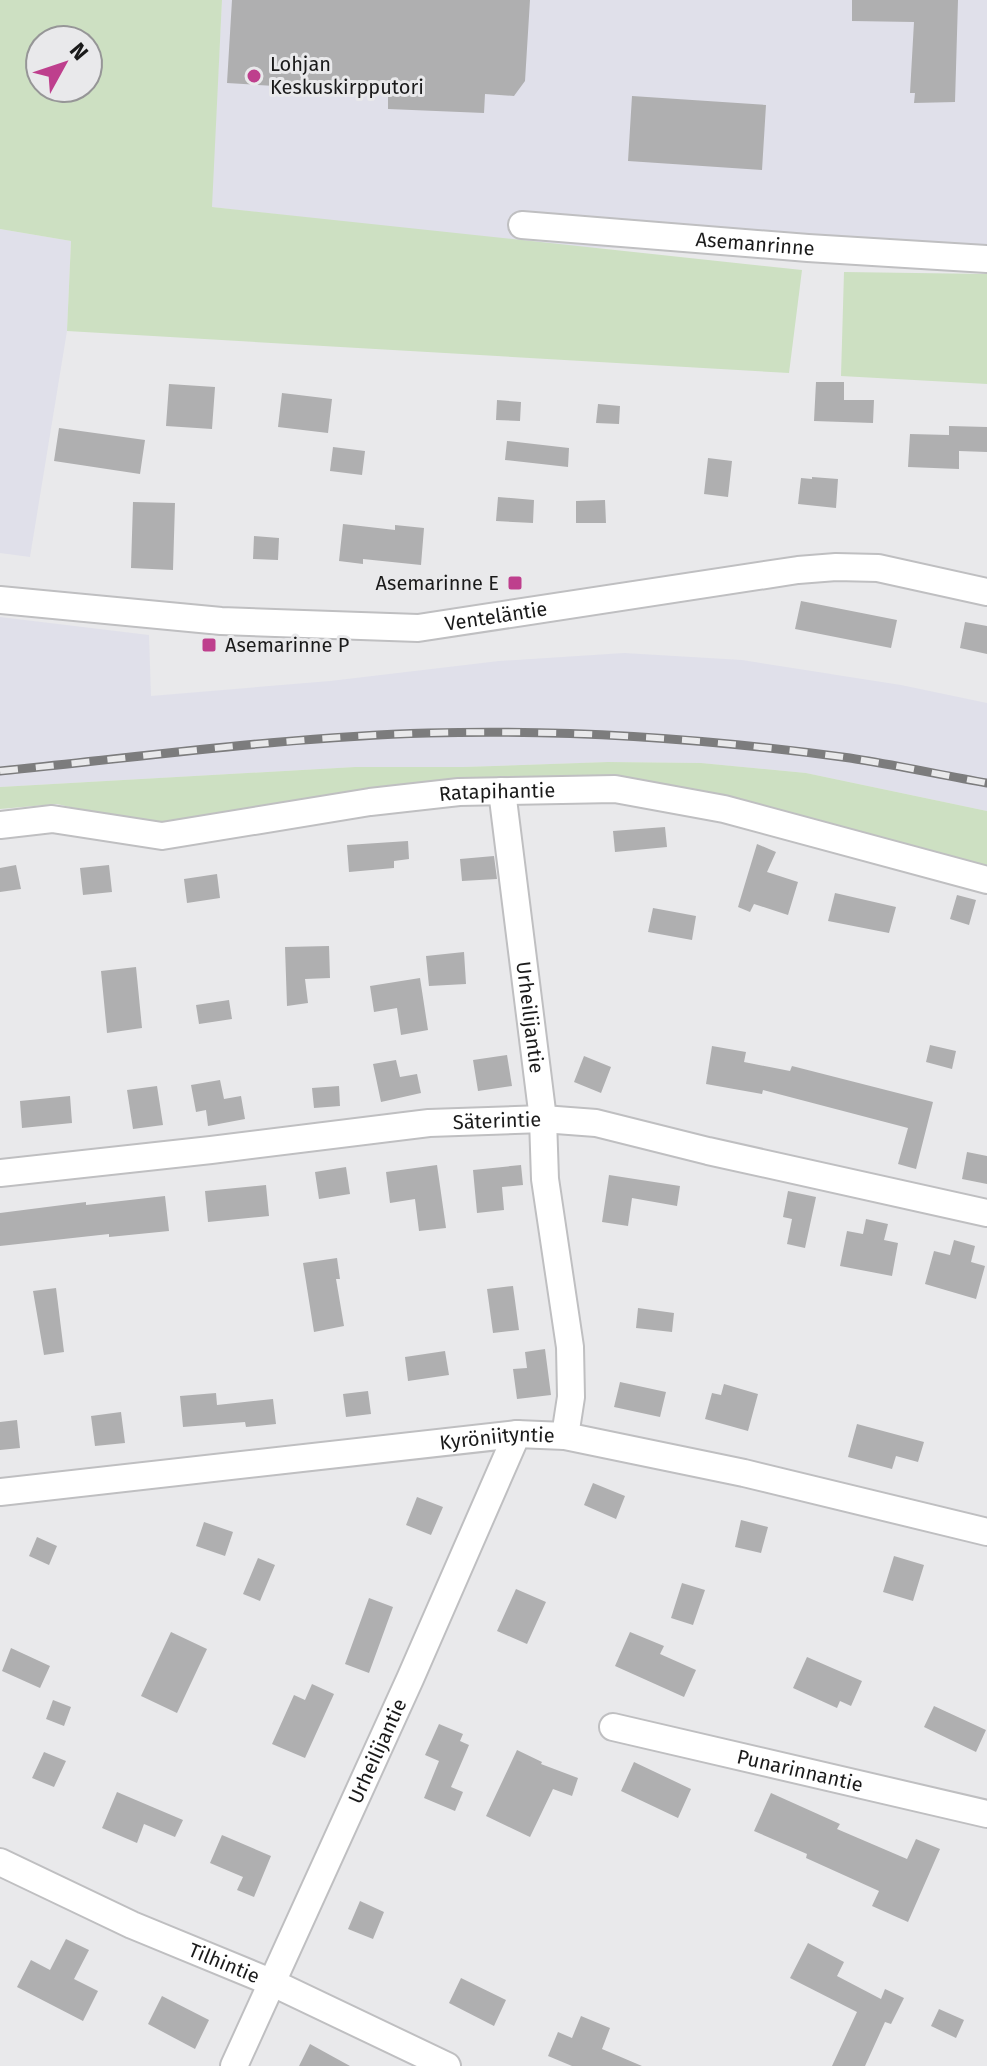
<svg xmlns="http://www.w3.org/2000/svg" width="987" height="2066" font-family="'Fira Sans',sans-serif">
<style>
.built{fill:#e0e0ea}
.green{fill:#cde0c2;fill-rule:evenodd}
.building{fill:#afafb0}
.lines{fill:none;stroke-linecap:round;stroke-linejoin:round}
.minor-casing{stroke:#bfbfc1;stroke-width:30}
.minor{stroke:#fff;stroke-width:26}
.rail-casing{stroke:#7c7c7d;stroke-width:9}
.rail{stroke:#e9e9eb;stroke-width:6;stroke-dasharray:18;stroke-linecap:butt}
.poi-dot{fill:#be3f8d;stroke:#e9e9eb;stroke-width:3}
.labels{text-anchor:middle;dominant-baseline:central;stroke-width:6;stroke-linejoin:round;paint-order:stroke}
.poi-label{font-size:20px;fill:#1a1a1a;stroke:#e9e9eb;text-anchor:start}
.street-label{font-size:20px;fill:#1a1a1a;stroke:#e9e9eb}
</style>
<rect width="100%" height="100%" fill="#e9e9eb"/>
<path class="built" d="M222 0H987V245L573 248 211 207Z
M0 229 71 241 67 331 30 557 0 553Z
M0 617 149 635 151 696 330 681 499 661 624 653 742 660 901 685 987 703V811L806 773 700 763 608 762 463 767H355L0 787Z"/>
<path class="green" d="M0 0H222L212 207 802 270 789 373 67 331 71 241 0 229ZM40 40H88V88H40Z
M844 272 987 274V384L841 376Z
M608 762 701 763 806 773 987 811V865L957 859 723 797 424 785 274 803 179 823 141 824 57 804 0 809V787L355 767H463Z"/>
<path class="building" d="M232 0H530L525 81 514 96 485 94 484 113 388 109V93L227 83Z
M852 0H958L955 102 914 103 915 93H910L914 22 852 21Z
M632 96 766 105 762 170 628 161Z
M816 382H844V400H874L873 423 814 421Z
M169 384 215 387 212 429 166 426Z
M282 393 332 399 328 433 278 427Z
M497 400 521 402 520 421 496 420Z
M598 404 620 406 619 424 596 423Z
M949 426 987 427V452L959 451V469L908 467 910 434 949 435Z
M59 428 145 440 140 474 54 461Z
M507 441 569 448 568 467 505 460Z
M333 447 365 451 362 475 330 471Z
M708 458 732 461 728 497 704 494Z
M812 477 838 479 836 508 798 504 801 478 812 479Z
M498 497 534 500 533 523 496 521Z
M605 500 606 523H576V501Z
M133 502 175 503 173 570 131 568Z
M343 524 395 530V525L424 528 421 565 363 559V564L339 561Z
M254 536 279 538 278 560 253 559Z
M801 601 897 620 891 648 795 629Z
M965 622 987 626V654L960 648Z
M665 827 667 847 615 852 613 831Z
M408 841 409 859 394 861V868L349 872 347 845Z
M757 844 776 852 767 872 798 882 788 915 754 904 750 912 738 907Z
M494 856 497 879 462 881 460 859Z
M16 865 21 889 0 892V868Z
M109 865 112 892 83 895 80 868Z
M217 874 220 898 187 903 184 879Z
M835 893 896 907 889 933 828 921Z
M957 895 976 900 969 925 950 919Z
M653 908 696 916 692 940 648 932Z
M329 946 330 978 305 979 308 1003 287 1006 285 947Z
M464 952 466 984 429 986 426 956Z
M136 967 142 1028 107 1033 101 971Z
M420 978 428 1030 401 1035 397 1008 374 1012 370 986Z
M229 1000 232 1019 199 1024 196 1005Z
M930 1045 956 1051 952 1069 926 1062Z
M712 1046 746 1052 744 1062 790 1071 792 1066 933 1102 916 1169 898 1164 908 1128 763 1090 762 1094 706 1084Z
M507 1055 512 1086 478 1091 473 1060Z
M584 1056 611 1067 601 1093 574 1082Z
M396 1060 400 1077 417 1074 421 1093 381 1102 373 1064Z
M220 1080 224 1099 241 1096 245 1119 208 1126 206 1110 196 1112 191 1085Z
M157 1086 163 1125 133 1129 127 1090Z
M339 1086 340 1106 314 1108 312 1088Z
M70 1096 72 1123 22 1128 20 1101Z
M967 1152 987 1156V1184L962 1179Z
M437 1165 446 1228 419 1231 415 1199 390 1203 386 1172Z
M521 1165 523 1185 502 1187 504 1210 477 1213 473 1170Z
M346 1167 350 1194 319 1199 315 1172Z
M609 1175 680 1186 677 1206 632 1198 628 1226 602 1222Z
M266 1185 269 1216 208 1222 205 1191Z
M788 1191 816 1197 805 1248 787 1244 792 1219 783 1217Z
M165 1196 169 1231 109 1237V1234L0 1246V1213L86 1202V1205Z
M866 1219 888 1224 884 1240 898 1243 892 1276 840 1266 847 1231 863 1234Z
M954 1240 975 1246 971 1262 985 1266 976 1299 925 1284 934 1251 950 1255Z
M337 1258 340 1279H336L344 1326 314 1332 303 1263Z
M513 1286 519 1330 493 1333 487 1289Z
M56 1288 64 1352 44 1355 33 1291Z
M638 1308 674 1313 672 1332 636 1328Z
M545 1349 551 1395 517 1399 513 1369 527 1368 525 1352Z
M445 1351 449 1375 408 1381 405 1357Z
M620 1382 666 1392 660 1417 614 1407Z
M724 1384 758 1394 748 1431 705 1419 712 1393 721 1395Z
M368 1391 371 1414 346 1417 343 1394Z
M216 1393 217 1405 273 1399 276 1424 246 1427 245 1422 183 1427 180 1396Z
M121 1412 125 1443 95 1446 91 1416Z
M17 1420 20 1448 0 1450V1422Z
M857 1424 924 1442 918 1462 896 1456 892 1469 848 1457Z
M593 1483 625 1496 616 1519 584 1505Z
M417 1497 443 1507 431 1535 406 1525Z
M741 1520 768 1527 761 1553 735 1547Z
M204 1522 233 1532 225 1556 196 1546Z
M37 1537 57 1546 49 1565 29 1556Z
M894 1556 924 1565 913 1601 883 1592Z
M258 1558 275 1565 260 1601 243 1594Z
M682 1583 705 1590 693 1625 671 1618Z
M516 1589 546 1602 527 1644 497 1631Z
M369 1598 393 1607 369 1673 345 1664Z
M171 1632 207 1649 177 1713 141 1696Z
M630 1632 664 1646 660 1654 696 1670 684 1697 615 1666Z
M11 1648 50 1666 40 1688 2 1671Z
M807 1657 862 1681 851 1706 840 1701 837 1708 793 1688Z
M312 1684 334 1694 305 1758 272 1744 294 1695 305 1700Z
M53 1700 71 1707 64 1726 46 1719Z
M934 1706 986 1730 976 1752 924 1727Z
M439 1724 463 1734 460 1741 469 1745 451 1787 463 1792 455 1811 424 1798 439 1761 425 1755Z
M517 1750 542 1762 541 1764 578 1778 572 1796 553 1789 530 1837 486 1816Z
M44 1752 66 1761 54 1787 32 1778Z
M634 1762 691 1789 678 1818 621 1791Z
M117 1792 183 1820 175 1837 144 1824 137 1843 102 1828Z
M771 1793 840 1824 837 1829 907 1859 916 1839 940 1849 908 1922 872 1906 879 1891 806 1858 807 1854 754 1831Z
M222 1835 271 1856 254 1897 237 1890 243 1877 210 1863Z
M360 1901 384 1912 373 1939 348 1929Z
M66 1939 89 1950 74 1979 98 1991 83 2021 17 1987 31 1960 50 1970Z
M808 1943 844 1962 837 1976 881 1999 885 1989 904 1998 891 2024 885 2022 865 2066H832L857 2012 790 1978Z
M461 1978 506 2000 494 2026 449 2003Z
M162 1996 209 2020 195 2049 148 2024Z
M939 2009 964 2020 956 2038 931 2026Z
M581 2016 610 2028 602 2049 642 2066H572L548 2056 558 2032 572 2038Z
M310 2044 350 2066H299Z"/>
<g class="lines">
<g class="minor-casing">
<g id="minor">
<path id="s1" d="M522 225 808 248 987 259"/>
<path id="s2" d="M0 600 221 621 418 628 798 570 836 567 878 568 987 592"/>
<path id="s3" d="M502 791 543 1119 545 1179 570 1347 571 1397 565 1436"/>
<path id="s4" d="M0 825 52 819 162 836 370 802 459 792 615 789 724 809 987 880"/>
<path id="s5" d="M0 1173 211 1150 429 1123 543 1119 596 1123 708 1151 987 1213"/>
<path id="s6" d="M0 1492 517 1434 565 1436 744 1473 987 1532"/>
<path id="s7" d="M613 1727 987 1814"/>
<path id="s8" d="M0 1862 132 1925 273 1983 447 2066"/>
<path id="s9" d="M234 2066 410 1679 517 1434"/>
</g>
</g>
<use href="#minor" class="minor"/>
<g class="rail-casing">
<path id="rail" d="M0 771C142 757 285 737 428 733 569 729 711 739 850 758 896 765 941 775 987 783"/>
</g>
<use href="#rail" class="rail"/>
</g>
<g class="poi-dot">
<circle cx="254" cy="76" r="8"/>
<rect x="507" y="575" width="16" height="16" rx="4"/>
<rect x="201" y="637" width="16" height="16" rx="4"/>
</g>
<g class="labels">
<g class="poi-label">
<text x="270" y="64">Lohjan<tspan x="270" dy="23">Keskuskirpputori</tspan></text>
<text x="499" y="583" text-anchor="end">Asemarinne E</text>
<text x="225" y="645">Asemarinne P</text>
</g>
<g class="street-label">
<text stroke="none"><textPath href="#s1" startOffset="234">Asemanrinne</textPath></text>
<text stroke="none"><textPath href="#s2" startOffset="498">Venteläntie</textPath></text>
<text stroke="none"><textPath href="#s4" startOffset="502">Ratapihantie</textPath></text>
<text stroke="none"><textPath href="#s3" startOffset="228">Urheilijantie</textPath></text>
<text stroke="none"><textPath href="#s5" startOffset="500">Säterintie</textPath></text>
<text stroke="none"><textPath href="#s6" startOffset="500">Kyröniityntie</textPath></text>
<text stroke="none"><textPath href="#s9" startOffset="346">Urheilijantie</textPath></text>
<text stroke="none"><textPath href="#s7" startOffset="192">Punarinnantie</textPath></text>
<text stroke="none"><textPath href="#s8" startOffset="246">Tilhintie</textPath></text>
</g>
</g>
<g transform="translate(64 64) rotate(50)"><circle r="38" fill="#e9e9eb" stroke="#969697" stroke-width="2"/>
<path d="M0-6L14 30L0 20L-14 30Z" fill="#be3f8d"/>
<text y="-12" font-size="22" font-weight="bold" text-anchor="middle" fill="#1a1a1a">N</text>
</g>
</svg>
